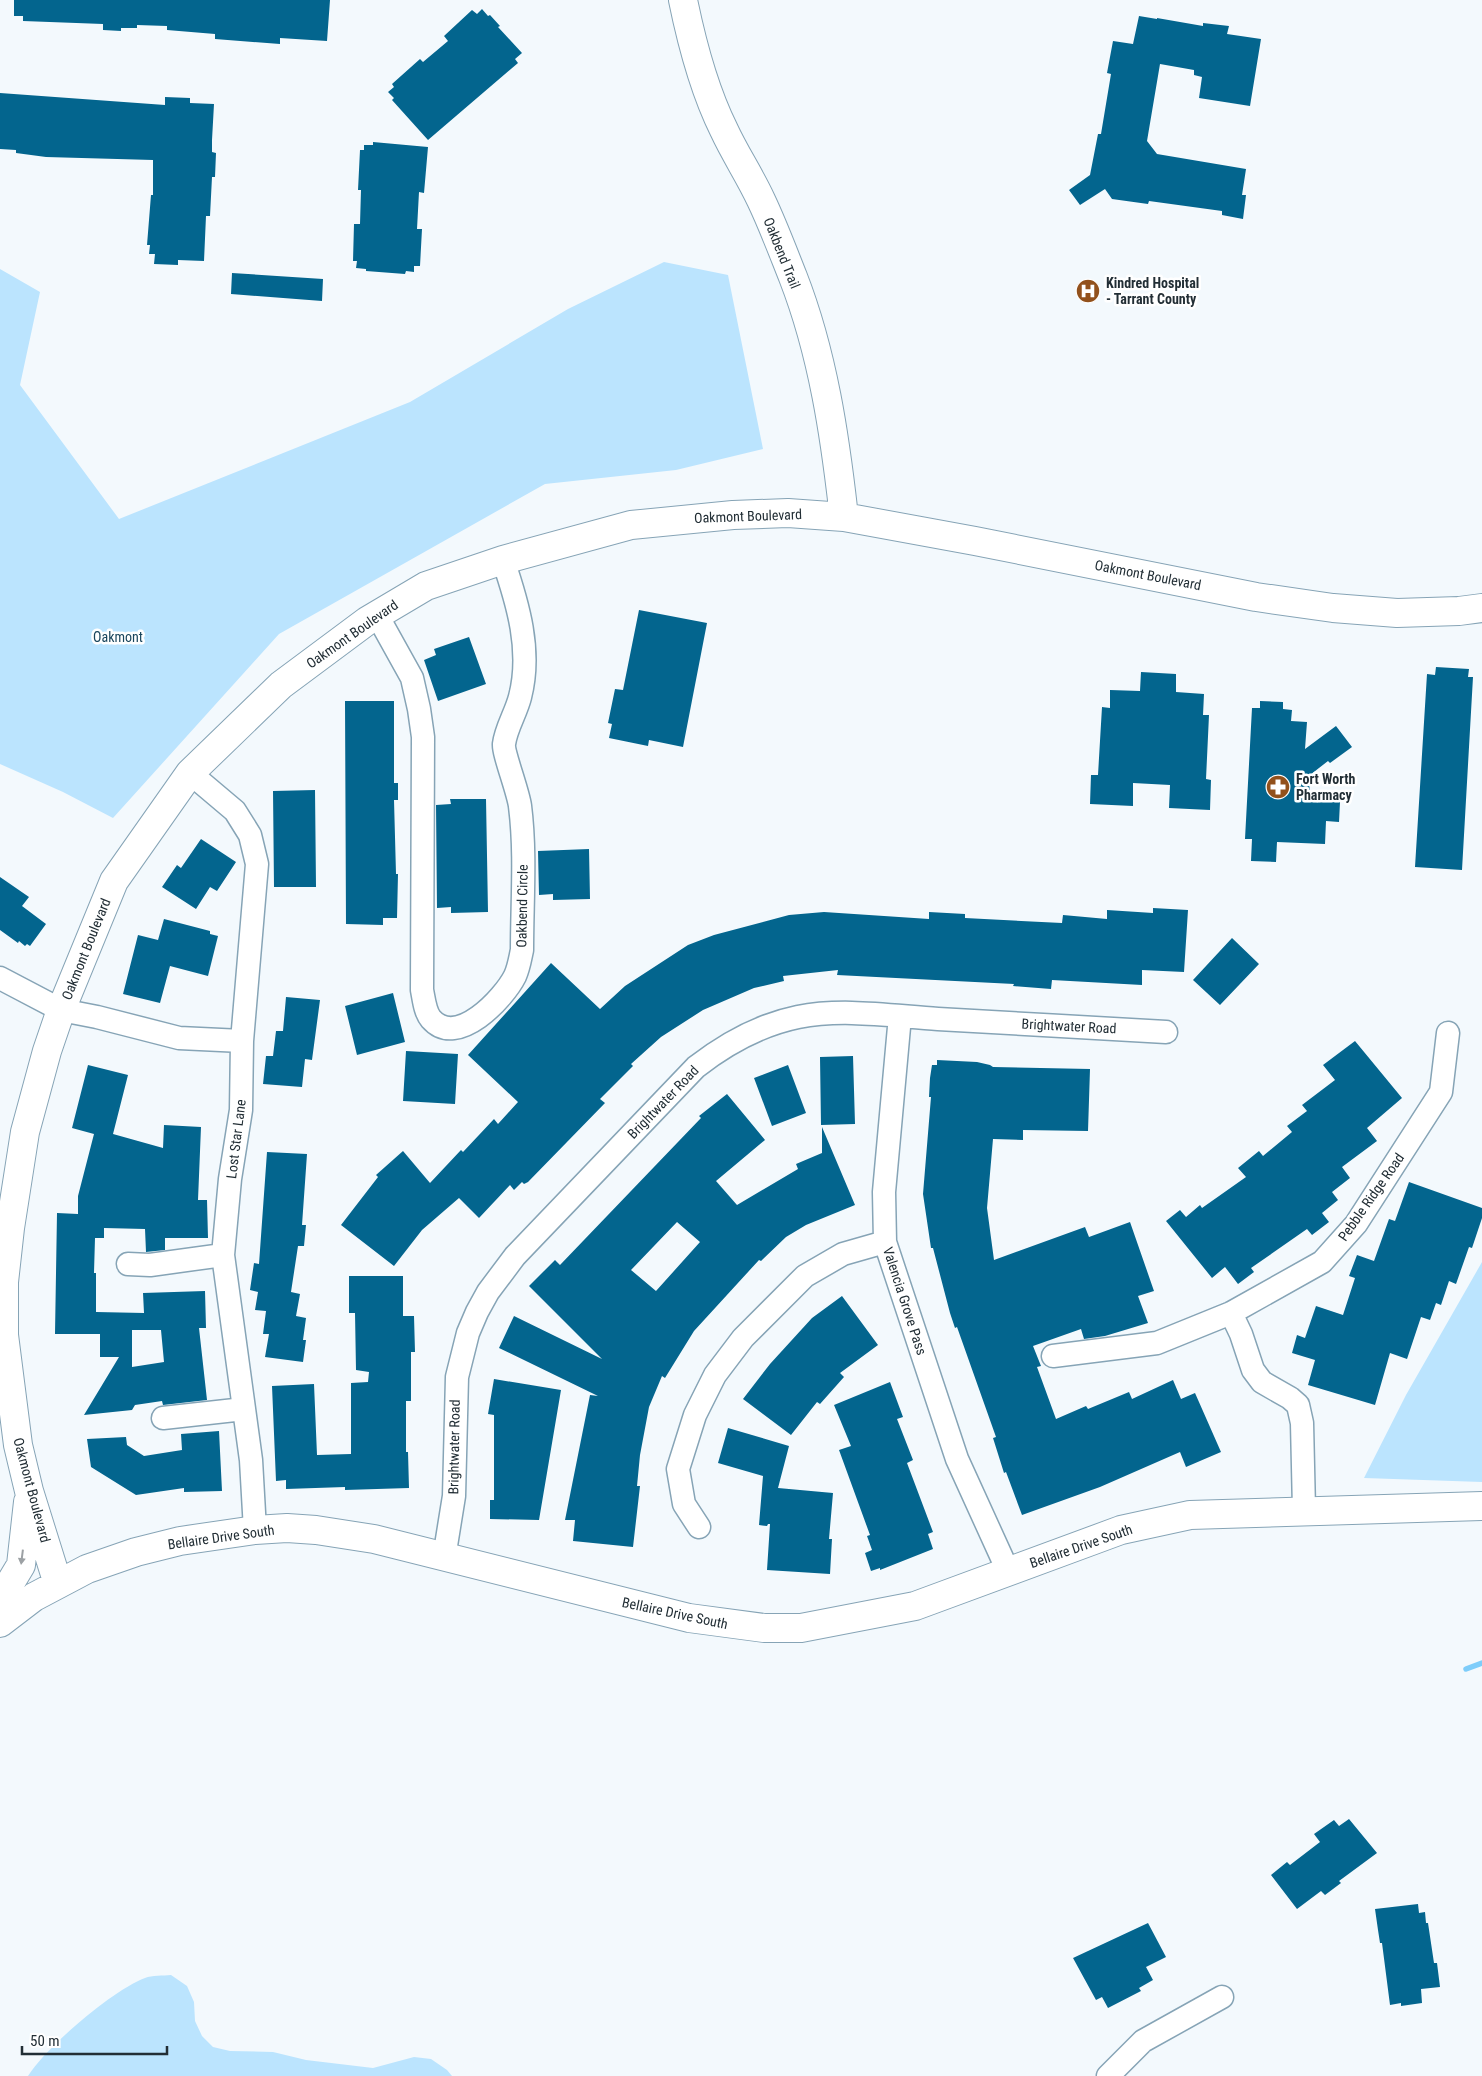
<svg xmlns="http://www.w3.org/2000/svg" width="1482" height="2076" font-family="'Roboto Condensed',sans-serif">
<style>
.green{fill:#bbe4fe}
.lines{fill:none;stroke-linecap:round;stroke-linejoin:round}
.stream{stroke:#7ecdfa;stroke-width:5.5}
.building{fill:#03658e;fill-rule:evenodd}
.street-casing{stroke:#86a4b6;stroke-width:25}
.secondary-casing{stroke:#86a4b6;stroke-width:30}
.street{stroke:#fff;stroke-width:22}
.secondary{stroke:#fff;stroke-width:28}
.oneway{fill:#9ca1a4}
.labels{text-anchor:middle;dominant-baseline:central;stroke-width:5;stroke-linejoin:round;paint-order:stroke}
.street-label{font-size:14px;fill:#222e35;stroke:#fff}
.poi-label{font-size:14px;font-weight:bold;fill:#222e35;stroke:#fff;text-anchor:start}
.park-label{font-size:14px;fill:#19455c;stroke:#fff}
</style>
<rect width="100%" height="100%" fill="#f3f9fd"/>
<path class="green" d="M664 262 728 275 763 449 676 470 545 484 279 634 113 818 63 792 0 764V269L40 292 20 385 119 519 410 402 568 309Z
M1482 1262V1482L1364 1478 1406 1395Z
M171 1975 187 1986 194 2002 195 2021 202 2036 213 2047 230 2051 273 2052 306 2060 373 2068 414 2057 431 2059 447 2070 452 2076H28C46 2047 113 1990 145 1978 152 1975 163 1976 171 1975Z"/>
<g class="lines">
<path class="stream" d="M1466 1669 1482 1663"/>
</g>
<path class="building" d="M14 0H330L327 41 280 38V44L215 39V34L167 30V26L137 25V28H121V31L103 30V24L23 21V16H14Z
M482 9 488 16 490 15 500 26 498 27 522 53 515 59 518 63 428 140 392 100 394 98 388 92 394 87 392 84 420 59 423 62 448 41 444 36 472 10 477 14Z
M1139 16 1157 19V18L1203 26V23L1229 26 1227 34 1261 39 1250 106 1199 98 1202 77 1194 75V70L1160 64 1147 141 1157 154 1246 169 1242 195H1246L1243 219 1222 215V211L1149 201 1148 204 1112 199 1105 189 1080 205 1069 190 1090 175 1098 134H1101L1111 74 1107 73 1113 41 1133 44Z
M0 93 165 105V97L190 98V103L214 104 212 140V152L216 153 215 177H212L210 216H206L204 261 178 260V265L154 264 155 254H149L150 245H147L151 195H153V160L46 157 16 153V150L0 149Z
M373 142 428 147 424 193 419 192 417 229H422L420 266H414V272L406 271 405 274 366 271V269L356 268 357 261H353L354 224H360L361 190H358L360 150H364V145H373Z
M232 273 323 279 322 301 231 294Z
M639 610 707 623 683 747 649 740 648 746 609 738 612 724 608 723 615 689 623 690Z
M469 637 486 684 438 701 424 660 436 655 434 649Z
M1436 667 1469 669 1468 677H1473L1462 870 1415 867 1427 674 1435 675Z
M1141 672 1176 674V692L1204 694 1203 715H1209L1206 779 1211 780 1210 810 1169 808 1170 785 1133 783V806L1090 804 1091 775H1098L1102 707 1110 708V690L1140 691Z
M345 701H394V783H398V800H394L396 874H398L397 918H383V925L346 924Z
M1260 701 1283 702V709L1292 710 1291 721 1307 722 1305 749 1336 726 1352 747 1330 763 1328 761 1310 775 1309 800 1340 802 1339 822 1326 821 1325 844 1277 842 1276 862 1251 861 1252 839H1245L1252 708H1260Z
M315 790 316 887H274L273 791Z
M450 799H486L488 912 451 913V907L437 908 436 805 451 804Z
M201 839 236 862 217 891 210 887 196 909 162 887 177 865 181 868Z
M589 849 590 899 553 900V894L539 895 538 851Z
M0 877 29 897 22 906 46 924 30 946 27 944 25 946 19 941 18 943 0 930Z
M1153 908 1188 910 1184 972 1142 970V985L1052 980 1051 989 1013 986 1014 984 837 975 838 970 783 976 784 981 754 988 703 1010 661 1037 631 1064 633 1066 600 1099 605 1103 528 1182 524 1184 522 1182 514 1190 510 1185 479 1218 459 1198 422 1230 394 1266 341 1225 378 1177 376 1175 403 1151 430 1183 461 1150 463 1152 494 1119 498 1124 518 1102 468 1055 551 963 600 1009 625 986 688 945 714 935 789 915 824 912 929 919V912L965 914V918L1062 923 1063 915 1107 919V910L1153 913Z
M164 919 210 931V934L218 936 208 976 170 966 160 1003 123 994 138 935 158 940Z
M1232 938 1259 964 1220 1005 1193 980Z
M393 993 405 1042 357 1055 345 1006Z
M286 997 320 1000 312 1060 305 1059 302 1087 263 1084 266 1056H273L276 1031H283Z
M1355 1041 1402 1098 1367 1128 1377 1141 1342 1167 1350 1178 1332 1192 1338 1200 1322 1213 1329 1222 1312 1235 1307 1229 1251 1268 1254 1272 1238 1284 1225 1267 1212 1278 1166 1221 1180 1210 1186 1217 1200 1205 1202 1208 1246 1177 1238 1168 1259 1151 1263 1156 1292 1132 1287 1126 1307 1111 1302 1105 1335 1080 1323 1065Z
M406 1051 458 1054 455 1104 403 1101Z
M853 1056 855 1124 821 1125 820 1057Z
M937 1060 977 1062 990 1065 993 1067 1090 1069 1088 1131 1023 1130V1140L993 1139 987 1208 994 1260 1085 1227 1089 1237 1130 1222 1154 1291 1138 1296 1148 1323 1105 1336 1084 1339 1081 1329 1033 1346 1041 1366 1037 1367 1056 1419 1086 1406 1088 1409 1129 1392 1132 1399 1173 1380 1181 1399 1195 1393 1221 1452 1186 1467 1180 1452 1100 1487 1022 1515 1006 1472 1004 1473 993 1438 996 1437 957 1327 955 1328 950 1313 933 1248H931L923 1194 931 1097H929L930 1078 932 1065H937Z
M88 1065 128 1075 113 1134 163 1148 164 1125 201 1127 198 1200H207L208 1238H165V1250L146 1252 145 1229 104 1228V1238H95L94 1273H96V1312L144 1313 143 1293 205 1291 206 1328H199L207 1400 163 1405 162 1401 135 1405 132 1410 84 1415 119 1357H100V1334H55L57 1213 78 1214V1196L94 1134 72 1128ZM132 1330H161L164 1362 132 1367Z
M788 1065 806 1113 772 1126 754 1078Z
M727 1094 765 1140 716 1181 737 1205 798 1169 796 1164 822 1153V1127L855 1205 806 1225 786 1237 761 1261 759 1260 694 1331 665 1378 662 1376 649 1407 640 1455 637 1486H640L633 1547 573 1541 575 1520H565L590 1395 598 1396 499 1348 514 1316 602 1359 529 1286 555 1260 560 1265 701 1118 699 1116ZM677 1222 700 1242 656 1291 631 1270Z
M267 1152 307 1154 302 1225H306L304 1246H298L291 1292 300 1294 296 1316 306 1318 303 1340H306L303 1362 265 1357 269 1334H263L266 1311 255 1310 258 1292 250 1290 254 1263 259 1264Z
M1409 1182 1482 1208V1218L1472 1248 1469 1247 1456 1284 1449 1281 1441 1305 1436 1303 1430 1320 1421 1317 1407 1359 1390 1353 1375 1405 1308 1385 1315 1360 1292 1353 1297 1335 1305 1338 1316 1306 1343 1315 1355 1278 1349 1276 1357 1255 1374 1261 1389 1219 1395 1221Z
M349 1276H403V1316H414L415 1352H411V1401H406V1452H408L409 1488 345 1490V1487L286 1489V1480L276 1481 272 1386 314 1384 317 1455 351 1454V1383L368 1382 369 1372 356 1370 355 1313H349Z
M842 1296 878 1345 840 1373 844 1377 820 1404 817 1402 791 1435 743 1399 770 1364 812 1318Z
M494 1379 561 1390 539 1520 490 1519V1500H494V1415L488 1414Z
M890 1382 903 1417 897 1419 913 1460 907 1463 933 1532 928 1534 933 1549 880 1570V1568L871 1571 865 1553 872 1550 867 1536 870 1535 839 1450 851 1446 834 1405Z
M728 1428 789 1446 778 1488 833 1493 829 1539H832L830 1574 767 1570 770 1524H768L767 1526 759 1525 763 1476 718 1463Z
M219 1431 222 1491 184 1492V1488L136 1495 91 1467 87 1439 126 1437 127 1445 144 1456 182 1450 181 1434Z
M1349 1819 1377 1853 1339 1881 1341 1883 1325 1895 1321 1891 1297 1909 1271 1875 1287 1862 1290 1865 1320 1842 1314 1834 1334 1820 1339 1826Z
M1418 1904 1419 1913 1425 1912 1426 1923H1428L1434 1963H1437L1440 1987 1421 1989 1422 2003 1401 2006V2003L1390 2005 1382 1943H1380L1378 1930 1375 1909Z
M1148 1923 1166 1957 1146 1967 1153 1980 1139 1988 1141 1991 1108 2008 1102 1997 1096 2000 1073 1958Z"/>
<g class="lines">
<g class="street-casing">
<path id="street" d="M377 615 412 678 419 709 423 737 422 990C424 1000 425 1012 431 1019 457 1049 504 998 515 976 519 967 520 959 522 950 522 902 526 853 520 806 518 791 503 753 504 744 506 728 516 713 520 697 532 651 518 604 503 560
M190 773 235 811 250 835 257 864 242 1041 241 1110 230 1179 223 1255 251 1460 255 1530
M0 978 61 1010 97 1017 179 1038 242 1041
M900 1016 884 1192 885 1242 957 1459 1008 1571
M128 1264 150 1265 223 1255
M1231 1313 1241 1334 1253 1370 1262 1382 1290 1398 1298 1405 1302 1423 1304 1510
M1053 1356 1157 1343 1231 1313 1322 1262 1356 1224 1441 1092 1448 1033
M163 1418 244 1409
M699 1527 684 1504 678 1469 695 1415 715 1375 743 1338 805 1276 843 1254 885 1242
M444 1558 454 1496 457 1377 468 1333 477 1312 488 1292 515 1256 696 1067C727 1043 759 1025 798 1017 843 1008 892 1016 938 1019 1014 1023 1090 1028 1166 1032
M1108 2076 1143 2041 1222 1997"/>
</g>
<g class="secondary-casing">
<path id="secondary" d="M683 0C692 44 704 90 724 130 735 154 750 176 761 200 773 225 783 252 793 277 823 354 835 436 844 517
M58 1584 29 1491 18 1445 4 1335V1282L10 1228 25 1132 47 1051 61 1010 114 881 190 773 281 685 367 621 426 586 503 560 631 525 733 515 788 513 844 517 975 541 1256 597 1333 608 1397 613 1459 611 1482 608
M0 1600 21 1565 28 1502
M0 1623 34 1597 87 1569 136 1552 180 1541 255 1530 287 1528 316 1530 374 1539 689 1618 764 1628H801L915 1606 1121 1530 1190 1515 1482 1506"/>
</g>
<use href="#street" class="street"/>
<use href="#secondary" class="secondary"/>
</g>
<defs><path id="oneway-solid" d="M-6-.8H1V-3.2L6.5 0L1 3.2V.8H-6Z" transform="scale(1.25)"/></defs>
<use class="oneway" href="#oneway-solid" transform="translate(22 1557) rotate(97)"/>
<defs>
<g id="hospital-disc" transform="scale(1.25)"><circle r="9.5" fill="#92511c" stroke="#fff"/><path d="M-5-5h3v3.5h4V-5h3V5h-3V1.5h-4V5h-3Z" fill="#fff"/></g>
<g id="pharmacy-disc" transform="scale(1.25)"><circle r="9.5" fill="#92511c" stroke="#fff"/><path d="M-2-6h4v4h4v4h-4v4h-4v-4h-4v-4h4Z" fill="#fff"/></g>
</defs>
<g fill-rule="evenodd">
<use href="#hospital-disc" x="1088" y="291"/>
<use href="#pharmacy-disc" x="1278" y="787"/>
</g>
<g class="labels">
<g class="street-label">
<text transform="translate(782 253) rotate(68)">Oakbend Trail</text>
<text transform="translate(748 516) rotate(-2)">Oakmont Boulevard</text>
<text transform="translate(1148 575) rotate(11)">Oakmont Boulevard</text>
<text transform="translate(352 634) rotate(-35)">Oakmont Boulevard</text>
<text transform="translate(522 906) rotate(-89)">Oakbend Circle</text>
<text transform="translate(86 949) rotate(-68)">Oakmont Boulevard</text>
<text transform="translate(1069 1026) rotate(3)">Brightwater Road</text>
<text transform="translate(663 1102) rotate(-46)">Brightwater Road</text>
<text transform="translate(236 1139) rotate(-83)">Lost Star Lane</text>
<text transform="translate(1371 1197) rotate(-55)">Pebble Ridge Road</text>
<text transform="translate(905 1301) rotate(72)">Valencia Grove Pass</text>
<text transform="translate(454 1447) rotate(-89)">Brightwater Road</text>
<text transform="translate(32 1490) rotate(75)">Oakmont Boulevard</text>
<text transform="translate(221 1537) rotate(-8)">Bellaire Drive South</text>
<text transform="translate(1081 1546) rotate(-19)">Bellaire Drive South</text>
<text transform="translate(675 1613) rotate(12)">Bellaire Drive South</text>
</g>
<g class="poi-label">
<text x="1106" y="283">Kindred Hospital<tspan x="1106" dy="16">- Tarrant County</tspan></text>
<text x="1296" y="779">Fort Worth<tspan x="1296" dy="16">Pharmacy</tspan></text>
</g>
<g class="park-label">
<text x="118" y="637">Oakmont</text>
</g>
</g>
<path d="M22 2046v8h145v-8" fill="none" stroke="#222e35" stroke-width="2.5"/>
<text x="30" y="2046" font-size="15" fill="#222e35" stroke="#ffffff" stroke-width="4" paint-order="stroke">50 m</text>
</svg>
